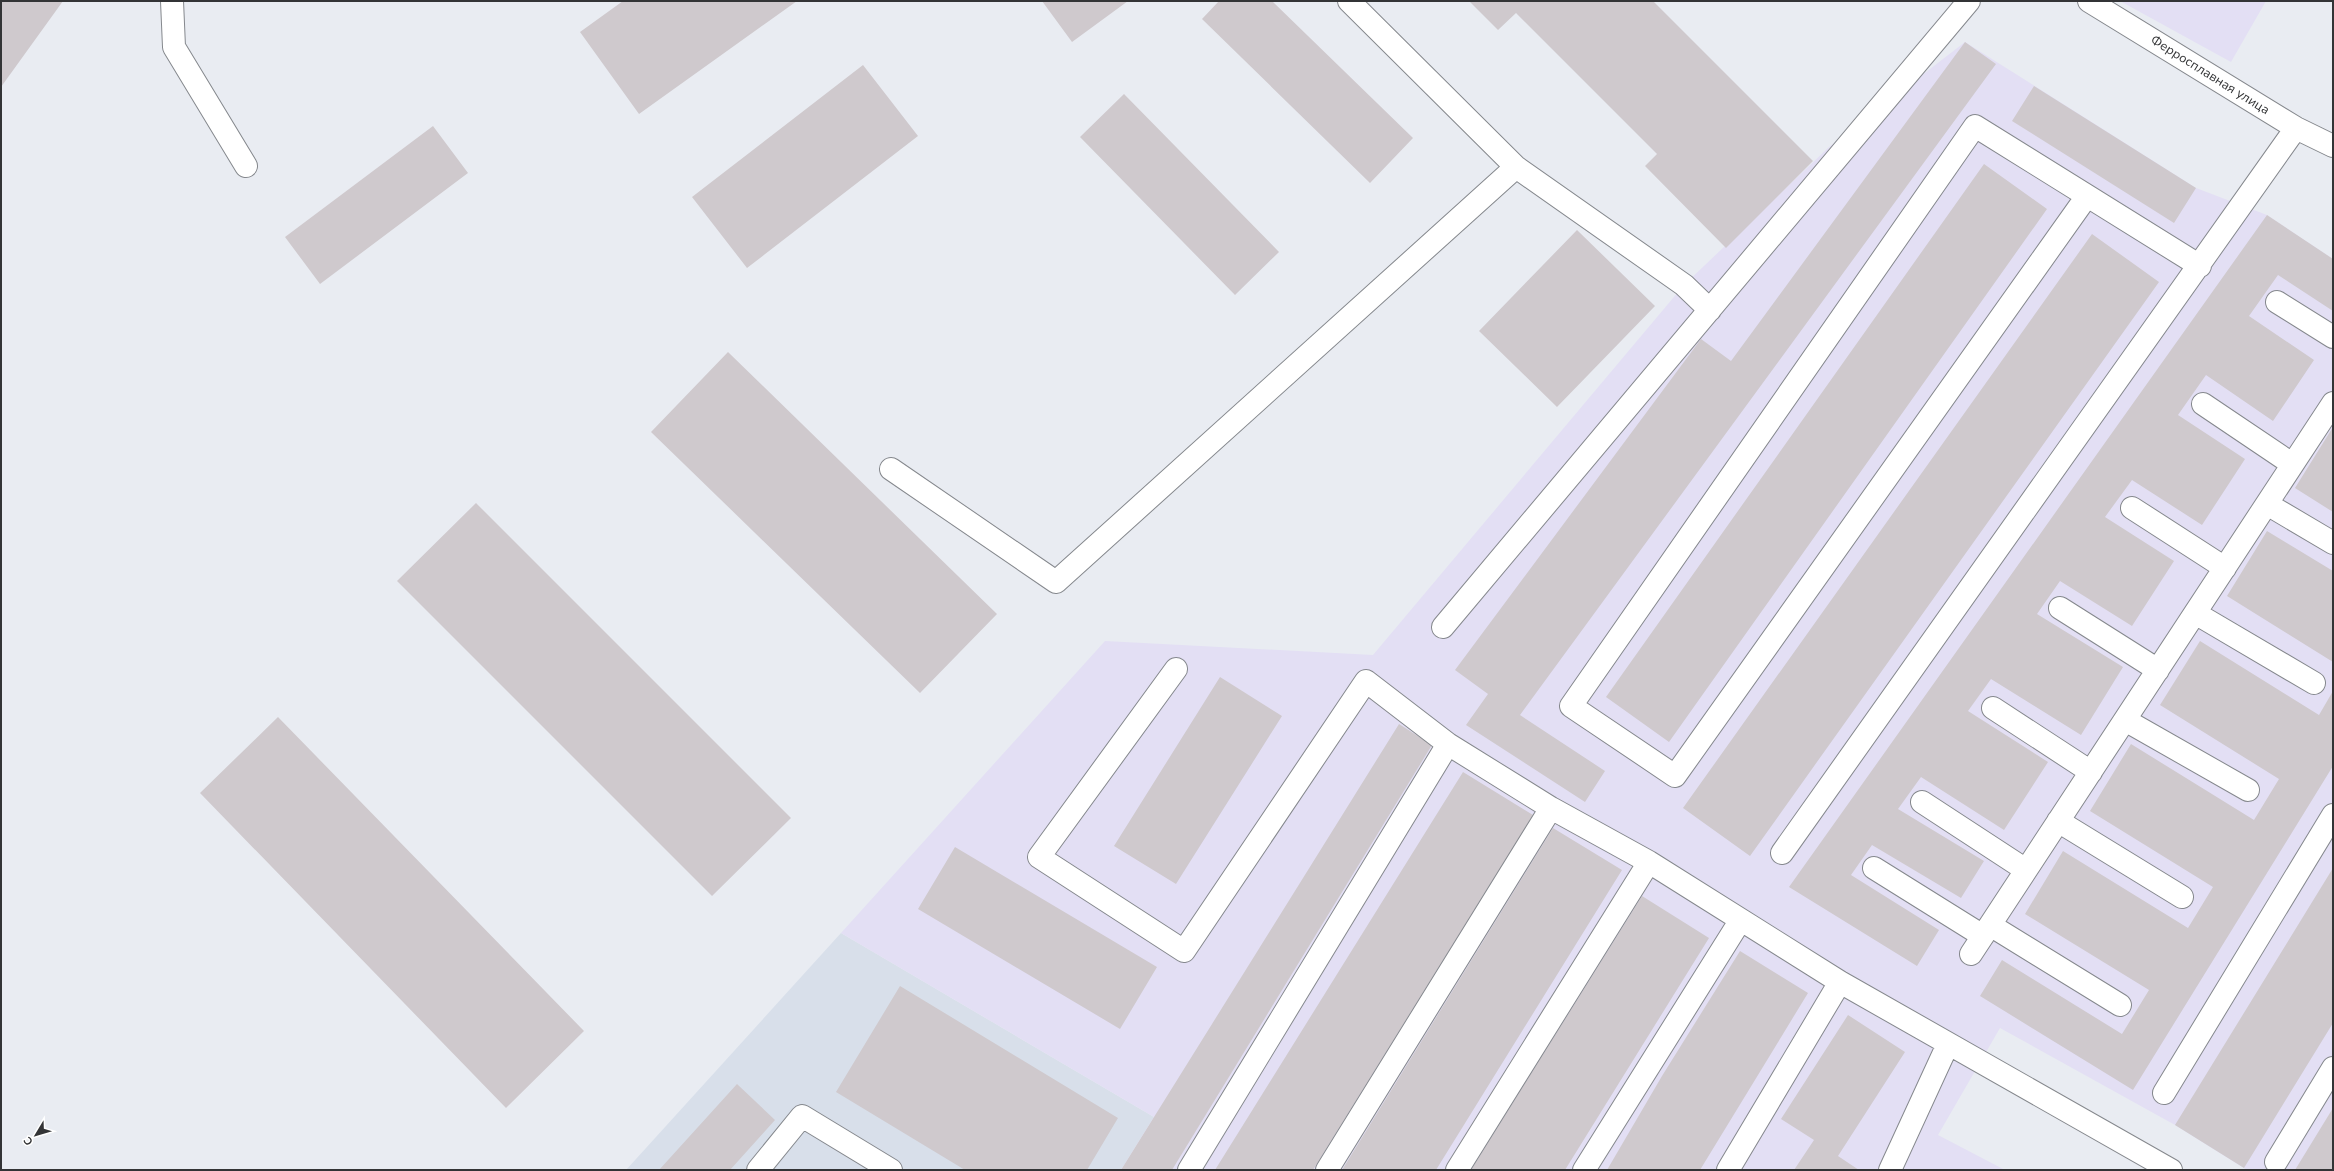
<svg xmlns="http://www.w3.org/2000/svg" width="2334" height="1171" font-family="'Nunito Sans',sans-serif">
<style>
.built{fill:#d8dfea}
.industrial{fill:#e3dff4}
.building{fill:#cfc9cd}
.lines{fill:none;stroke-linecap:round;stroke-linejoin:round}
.minor-casing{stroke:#85888d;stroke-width:24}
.minor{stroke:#fff;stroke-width:22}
.labels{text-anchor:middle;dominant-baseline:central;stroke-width:3;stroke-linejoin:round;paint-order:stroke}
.street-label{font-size:13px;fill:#333436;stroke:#fff}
</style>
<rect width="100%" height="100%" fill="#e9ecf2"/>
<path class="built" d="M841 933 1154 1117 1121 1170H626Z"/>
<path class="industrial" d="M2120 1H2266L2231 62Z
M1965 42 2196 188 2267 215 2333 259V1170H2247L2175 1125 2000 1028 1938 1135 2005 1170H1121L1154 1117 841 933 1105 641 1373 655 1684 285 1829 147Z"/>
<path class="building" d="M1 1H63L1 87Z
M623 1H797L639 114 580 32Z
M1042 1H1128L1072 42Z
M1219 1H1272L1413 138 1370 183 1202 19Z
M1469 1H1653L1813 161 1726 248 1645 166 1657 154 1516 13 1498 30Z
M1965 42 1996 64 1520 715 1605 771 1585 802 1466 725 1488 694 1455 670 1701 339 1731 361Z
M863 65 918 136 747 268 692 197Z
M2034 86 2196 188 2174 223 2012 121Z
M1124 94 1279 252 1235 295 1080 137Z
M433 126 468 173 320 284 285 237Z
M1984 164 2047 209 1669 742 1606 697Z
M2267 215 2333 259V311L2278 275 2249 316 2314 360 2273 421 2206 375 2178 415 2245 459 2202 525 2132 480 2105 517 2174 561 2132 626 2060 581 2037 614 2123 667 2081 735 1991 679 1968 711 2048 762 2004 830 1921 777 1898 809 1984 861 1961 898 1872 845 1851 875 1939 930 1917 966 1789 887Z
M1577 230 1655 306 1557 407 1479 331Z
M2092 234 2159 282 1750 856 1683 808Z
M728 352 997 614 920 693 651 432Z
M2333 427V512L2295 488Z
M476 503 791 818 712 896 397 581Z
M2267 531 2333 571V662L2227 596Z
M2200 641 2319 715 2333 691V766L2133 1090 1980 996 2002 960 2122 1034 2149 990 2025 914 2063 851 2188 928 2213 887 2090 811 2131 744 2254 820 2279 779 2160 705Z
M1220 677 1282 716 1176 884 1114 846Z
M278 717 584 1031 506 1108 200 793Z
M1399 724 1432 745 1172 1170H1121Z
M1463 772 1533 815 1313 1170H1215Z
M1553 828 1622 870 1436 1170H1342Z
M955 847 1157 967 1120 1029 918 909Z
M2333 868V1023L2244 1168 2175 1125Z
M1642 896 1709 938 1565 1170H1471Z
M1740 951 1808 993 1700 1170H1607L1662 1076Z
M900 986 1118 1118 1087 1170H965L836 1092Z
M1848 1015 1905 1052 1838 1156 1859 1170H1794L1814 1140 1781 1119Z
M737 1084 775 1120 730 1170H659Z
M2333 1108V1170H2295Z"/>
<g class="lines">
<g class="minor-casing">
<path id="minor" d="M172 1 174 47 246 166
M1349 1 1516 167 1684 285 1710 310
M2089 1 2296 128 2333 146
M2087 196 1675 776 1571 706 1975 126 2200 266
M2277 302 2333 337
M2203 404 2292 464
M891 469 1056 582 1516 167
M2267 504 2333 543
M2132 508 2225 568
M2060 608 2158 670
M2195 613 2314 683
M1443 627 1969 1
M1176 669 1039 857 1184 951 1366 681 1448 744
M1993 708 2091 772
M2125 720 2248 790
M1922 802 2026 870
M2058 821 2182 897
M1782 853 2296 128
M1874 868 1983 936
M1990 925 2120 1005
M1971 954 2333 403
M2164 1093 2333 815
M2276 1162 2333 1068
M758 1170 802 1116 891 1170
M1189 1170 1448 744 1551 808 1649 862 1840 982 2171 1170
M1327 1170 1551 808
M1457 1170 1649 862
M1584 1170 1740 921
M1728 1170 1840 982
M1890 1170 1948 1044"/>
</g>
<use href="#minor" class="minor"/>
</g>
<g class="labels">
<g class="street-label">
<text transform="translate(2210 75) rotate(32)">Ферросплавная улица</text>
</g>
</g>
<rect width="2334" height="1171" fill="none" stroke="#333436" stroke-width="4"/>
<g transform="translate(36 1135) rotate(232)" stroke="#ffffff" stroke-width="3" paint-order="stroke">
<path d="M0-3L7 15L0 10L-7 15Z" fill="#333436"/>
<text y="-6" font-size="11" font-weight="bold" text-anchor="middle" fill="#333436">С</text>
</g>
</svg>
